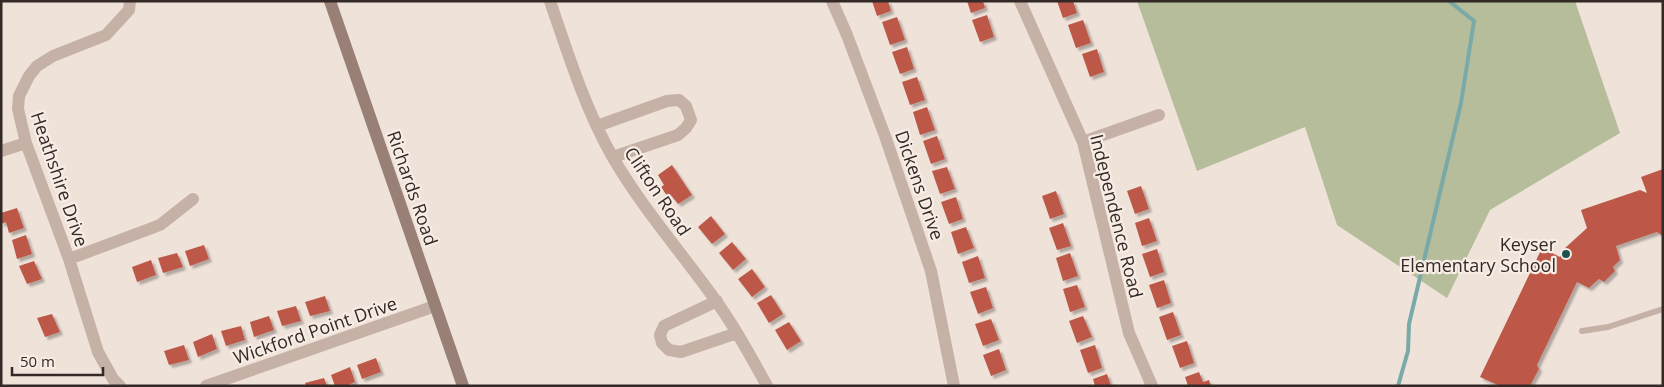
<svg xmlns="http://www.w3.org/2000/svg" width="1664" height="387" font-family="'Open Sans',sans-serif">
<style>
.green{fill:#b5bd9a}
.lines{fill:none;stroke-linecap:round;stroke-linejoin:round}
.stream{stroke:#7aaaa7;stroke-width:4}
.building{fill:#bd5948;filter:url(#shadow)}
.lane{stroke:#c6b1a6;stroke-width:6}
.street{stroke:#c6b1a6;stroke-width:12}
.secondary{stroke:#998077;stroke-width:12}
.poi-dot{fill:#1f514f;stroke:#f7ede4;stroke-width:2}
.labels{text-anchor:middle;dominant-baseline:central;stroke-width:4.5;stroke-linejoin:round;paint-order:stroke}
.street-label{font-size:18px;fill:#332926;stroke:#f7ede4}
.poi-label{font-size:18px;fill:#332926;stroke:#f7ede4;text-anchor:end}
</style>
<defs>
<filter id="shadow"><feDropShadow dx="3" dy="3" stdDeviation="1" flood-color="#0004"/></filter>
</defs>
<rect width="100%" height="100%" fill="#efe2d9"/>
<path class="green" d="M1137 1H1575L1620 133 1490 210 1447 298 1337 225 1305 127 1197 171Z"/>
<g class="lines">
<path class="stream" d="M1398 386 1408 351 1409 324 1461 103 1474 21 1449 1"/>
</g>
<path class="building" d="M872 1H888L891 11 877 16Z
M967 1H983L985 8 971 13Z
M1057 1H1073L1077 13 1063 18Z
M987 15 994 37 980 42 972 20Z
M897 17 905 40 890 45 882 22Z
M1083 20 1091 43 1076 48 1068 25Z
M907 47 914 69 900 74 892 52Z
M1097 49 1104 72 1090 77 1082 54Z
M917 77 925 100 910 105 902 82Z
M927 107 935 130 920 135 913 112Z
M937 136 945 159 931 164 923 141Z
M672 165 692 195 678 204 671 195 668 197 661 187 664 185 658 175Z
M947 167 955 189 940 194 932 171Z
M1663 169V236L1657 232 1616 246 1620 260 1613 267 1615 271 1604 282 1599 279 1589 288 1577 282 1537 365 1539 369 1530 386H1500L1480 377 1542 248 1560 257 1564 249 1587 228 1581 210 1640 190 1647 193 1641 177Z
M1141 186 1149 209 1135 214 1127 191Z
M1056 191 1064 214 1050 219 1042 196Z
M956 197 963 219 949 224 941 202Z
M17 208 24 228 9 233 6 222 1 224V213Z
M711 216 725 234 712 244 698 227Z
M1149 218 1157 241 1142 246 1135 223Z
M1063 223 1071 246 1057 250 1049 228Z
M966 227 974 248 958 254 951 232Z
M26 235 32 254 17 259 12 240Z
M732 242 746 259 733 270 719 253Z
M204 245 209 259 190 266 185 251Z
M1157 249 1164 272 1150 277 1142 254Z
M177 253 183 267 163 273 158 258Z
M1070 253 1078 276 1063 281 1056 258Z
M978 256 985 278 969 283 962 262Z
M151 260 156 275 137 282 132 267Z
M34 261 42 279 27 284 19 266Z
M752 269 765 287 752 297 738 279Z
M1164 280 1171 303 1157 308 1149 285Z
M1077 285 1085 307 1070 312 1063 289Z
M986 287 993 308 978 314 970 292Z
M771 295 783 314 769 323 757 303Z
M325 296 330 311 310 316 305 302Z
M296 306 301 321 282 326 277 311Z
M1173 312 1181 335 1167 340 1159 317Z
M52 314 60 332 45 337 37 318Z
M269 316 274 330 254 337 250 322Z
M1083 316 1092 337 1077 343 1069 321Z
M991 319 999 340 983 346 975 324Z
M789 322 801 341 787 350 775 330Z
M241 326 245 340 226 346 221 331Z
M212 334 217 349 198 357 193 342Z
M1187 341 1194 363 1180 368 1172 346Z
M184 345 189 360 169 365 164 351Z
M1095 345 1102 368 1088 373 1080 350Z
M999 349 1006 370 991 376 983 355Z
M376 358 381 372 362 379 357 365Z
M350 367 355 382 346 386H335L331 375Z
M1199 372 1203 382 1209 380 1211 386H1188L1185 377Z
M1107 374 1111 386H1095L1093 379Z
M324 378 327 386H306L305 383Z"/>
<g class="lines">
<path class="lane" d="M1582 331 1608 327 1663 309"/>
<path class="street" d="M550 1C568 54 585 108 612 156 642 208 682 253 716 301 736 328 751 357 767 386
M832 1 847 35 885 136 931 271 954 386
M1020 1 1083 142 1129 333 1152 386
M597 126 667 101 679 100 686 106 691 120 686 128 678 135 613 157
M1083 142 1159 115
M1 151 26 143
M69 259 160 225 193 199
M717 301 664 326 660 335 662 343 669 350 681 352 737 333
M120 386 113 379 98 352 69 259 26 143 18 109 19 96 29 76 37 66 53 56 106 35 129 10 130 1
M206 386 435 306"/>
<path class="secondary" d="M330 1 463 386"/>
</g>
<circle class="poi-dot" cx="1566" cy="254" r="5"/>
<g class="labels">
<g class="street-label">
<text transform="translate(60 179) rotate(71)">Heathshire Drive</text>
<text transform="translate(920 185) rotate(71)">Dickens Drive</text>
<text transform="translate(413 188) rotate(71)">Richards Road</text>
<text transform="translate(658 191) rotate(56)">Clifton Road</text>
<text transform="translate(1117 216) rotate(76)">Independence Road</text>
<text transform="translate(315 330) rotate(-19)">Wickford Point Drive</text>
</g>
<g class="poi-label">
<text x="1556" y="244">Keyser<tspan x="1556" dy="21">Elementary School</tspan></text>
</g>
</g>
<rect width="1664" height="387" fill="none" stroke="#332926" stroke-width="5"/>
<path d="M12 367v8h91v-8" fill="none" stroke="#332926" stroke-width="2.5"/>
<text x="20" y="367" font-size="15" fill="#332926" stroke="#f7ede4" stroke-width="4" paint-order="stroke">50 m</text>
</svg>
